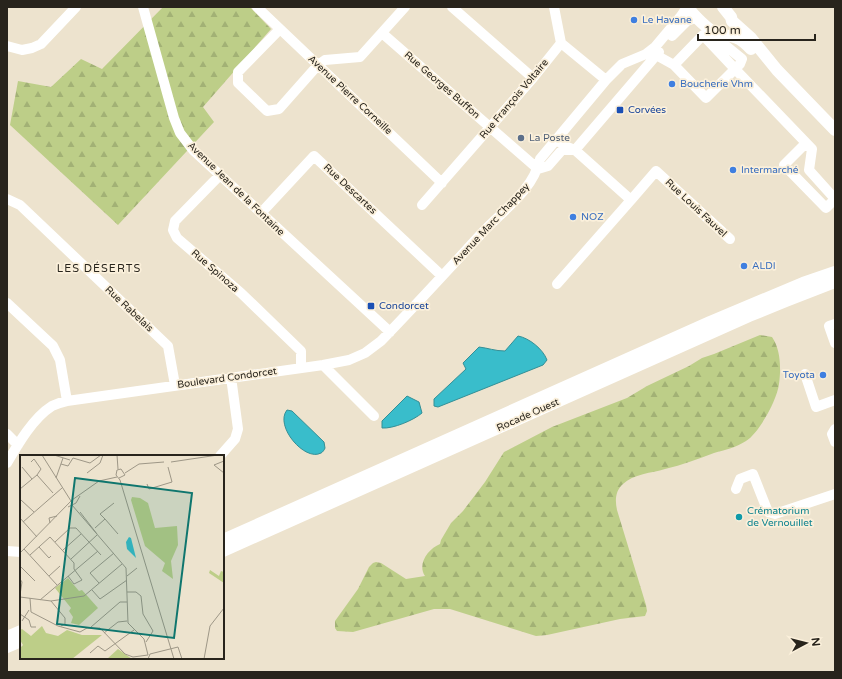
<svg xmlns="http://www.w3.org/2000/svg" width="842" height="679" font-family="'Varela Round',sans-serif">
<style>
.forest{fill:url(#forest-firs)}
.water{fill:#39bdcb;stroke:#348f96}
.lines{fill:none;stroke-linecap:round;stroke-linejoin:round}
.minor{stroke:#fff;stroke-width:10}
.major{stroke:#fff;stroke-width:12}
.shop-dot{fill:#3f7fe0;stroke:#fbf0db;stroke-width:1.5}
.transit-dot{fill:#1a4fb4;stroke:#fbf0db;stroke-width:1.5}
.service-dot{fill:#5c6f8a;stroke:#fbf0db;stroke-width:1.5}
.culture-dot{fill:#0f9aa8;stroke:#fbf0db;stroke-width:1.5}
.labels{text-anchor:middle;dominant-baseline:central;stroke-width:3.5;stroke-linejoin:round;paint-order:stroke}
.shop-label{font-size:10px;fill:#366cbe;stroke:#fbf0db;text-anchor:start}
.street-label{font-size:10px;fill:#28241c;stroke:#fbf0db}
.transit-label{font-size:10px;fill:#164399;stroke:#fbf0db;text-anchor:start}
.service-label{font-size:10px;fill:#4e5e75;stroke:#fbf0db;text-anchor:start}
.culture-label{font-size:10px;fill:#0d838f;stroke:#fbf0db;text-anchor:start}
.neighbourhood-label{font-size:11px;letter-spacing:1px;fill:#28241c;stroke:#fbf0db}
.inset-road{fill:none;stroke:#9e9787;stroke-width:1}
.view{fill:#0f766e;fill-opacity:0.15;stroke:#0f766e;stroke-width:2}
.inset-edge{fill:none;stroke:#28241c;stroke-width:2}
</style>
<defs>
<pattern id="forest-firs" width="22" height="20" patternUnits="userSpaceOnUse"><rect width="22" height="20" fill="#bdce88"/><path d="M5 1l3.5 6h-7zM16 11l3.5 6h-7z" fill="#a2b175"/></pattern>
</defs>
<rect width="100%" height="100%" fill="#ede3ce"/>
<path class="forest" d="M163 7H250L271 29 203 107 214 122 118 225 10 125 18 81 51 87 81 59 102 69Z
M760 335 772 337C781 350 781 369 779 384 777 400 759 433 746 441 737 447 725 450 714 453 698 459 682 465 665 469 652 473 633 474 623 484 615 491 615 501 617 510L646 605 647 611 645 616 620 619 547 635 536 636 450 609H434L353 632 337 631 335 628V621L358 589 369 567 373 563 376 562 381 563 406 579 425 576C417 564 428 549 440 544L441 540 451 523 463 511 485 482 504 452 552 427 627 398 647 386 689 366 702 358 714 354Z"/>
<path class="water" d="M518 336C529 338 543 349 547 360L543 365 438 407 434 406V399L466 369 463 363 479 347C488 348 495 351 505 351Z
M407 396 419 402 422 413C414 420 393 429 382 428V421Z
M287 410 292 411 324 442 325 448C325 449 322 453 321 453 305 462 274 426 287 410Z"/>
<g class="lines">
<path class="minor" d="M143 7 174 118 180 133 193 150 390 332
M257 7 442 183
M452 7 533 78
M280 29 238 72V83L267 111 279 109 318 65 325 60 360 57 405 7
M382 33 538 169
M672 36 687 21 697 17
M561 43 606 80
M7 46 22 50 32 48 41 44 76 7
M646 54 656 55 674 65 706 98 735 69 812 149 809 170 835 199
M674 65 703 35 735 69 740 64 742 59 726 46 713 32
M556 139 563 145 575 150 631 200 656 171 730 239
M806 143 784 165 826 208 835 199
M538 169 548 166 562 150H575L659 52
M220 175 175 221 173 230 177 238 241 293 301 351V367
M7 199 20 205 168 346 175 385
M422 205 533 78 561 43 554 7
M261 213 314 156 442 276
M557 284 631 200
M7 303 53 346 60 360 67 401
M835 324 829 326 835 343
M323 365 374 416
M805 374 816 407 835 400
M835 429 832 434 835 442
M7 434 18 445
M220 456 235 439 238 429 231 377
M7 463C18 444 33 418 52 406 56 404 62 402 67 401L323 365 349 360 365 353 381 341C415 306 448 270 481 234 502 211 533 191 540 159L606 80 622 64 646 54 655 47 681 16 687 7
M736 489 740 479 753 474 768 512 775 514 835 494
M7 551 21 552"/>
<path class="major" d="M688 7C692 14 710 32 718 34 725 36 732 35 739 39 743 41 747 45 751 49
M723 7 731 17 732 21 751 38 777 70 835 130
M223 540 710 322 803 283 835 272
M223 551 749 316 786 301 835 282
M7 637 21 631
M7 647 21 641"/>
</g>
<g class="shop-dot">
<circle cx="634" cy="20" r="4"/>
<circle cx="672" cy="84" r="4"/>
<circle cx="733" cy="170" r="4"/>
<circle cx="573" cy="217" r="4"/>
<circle cx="744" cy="266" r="4"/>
<circle cx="823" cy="375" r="4"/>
</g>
<g class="transit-dot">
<rect x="616" y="106" width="8" height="8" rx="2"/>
<rect x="367" y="302" width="8" height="8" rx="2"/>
</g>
<circle class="service-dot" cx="521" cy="138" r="4"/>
<circle class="culture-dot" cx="739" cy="517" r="4"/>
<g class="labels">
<g class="shop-label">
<text x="642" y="20">Le Havane</text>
<text x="680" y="84">Boucherie Vhm</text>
<text x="741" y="170">Intermarché</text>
<text x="581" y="217">NOZ</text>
<text x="752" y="266">ALDI</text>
<text x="815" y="375" text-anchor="end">Toyota</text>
</g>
<g class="street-label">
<text transform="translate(442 85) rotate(41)">Rue Georges Buffon</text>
<text transform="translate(350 95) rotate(43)">Avenue Pierre Corneille</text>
<text transform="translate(514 99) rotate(-50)">Rue François Voltaire</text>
<text transform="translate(236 189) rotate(44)">Avenue Jean de la Fontaine</text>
<text transform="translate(350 189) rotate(43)">Rue Descartes</text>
<text transform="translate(696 208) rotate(43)">Rue Louis Fauvel</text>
<text transform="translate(491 224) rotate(-47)">Avenue Marc Chappey</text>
<text transform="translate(215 271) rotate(41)">Rue Spinoza</text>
<text transform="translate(129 309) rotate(43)">Rue Rabelais</text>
<text transform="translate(227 378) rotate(-8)">Boulevard Condorcet</text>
<text transform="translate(528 415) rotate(-24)">Rocade Ouest</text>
</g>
<g class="transit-label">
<text x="628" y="110">Corvées</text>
<text x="379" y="306">Condorcet</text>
</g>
<g class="service-label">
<text x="529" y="138">La Poste</text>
</g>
<g class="culture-label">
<text x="747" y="511">Crématorium<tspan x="747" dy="12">de Vernouillet</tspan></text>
</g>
<g class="neighbourhood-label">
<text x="99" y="268">LES DÉSERTS</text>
</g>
</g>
<g transform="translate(20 455)">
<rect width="204" height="204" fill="#ede3ce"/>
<path d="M112 42 120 43 128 48 135 73 157 71 158 90 151 106 153 124 142 116 145 108 125 91 111 45ZM190 115 199 121 201 116 204 117V128L189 118ZM48 123 59 136 62 135 78 153 59 170 51 168 53 162 49 156 51 153 35 133ZM22 171 26 178 38 181 47 175 62 180H82L52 204H0V193L3 190 0 185V175L2 174 11 181ZM98 194 112 204H87Z" fill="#bdce88"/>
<path d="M109 82 111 83 116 103 107 94 106 87Z" fill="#39bdcb"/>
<path class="inset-road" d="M22 0 51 46M34 0 50 5M97 0 98 14M204 6 194 10 204 18M11 7 14 4 21 14 17 20M151 7 198 0M41 9 48 11 53 3 70 8 81 0M2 12 12 24M67 18 80 8 83 0M105 18 119 9 144 7M36 23 43 3M99 23 105 20 101 14 97 15 96 20 100 25 154 204M127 29 129 34 152 27 148 12M0 34 17 20 33 38M1 45 14 57M48 52 56 48 60 41M60 57 77 79M0 63 17 82M85 64 98 79M3 67 42 33M30 68 29 63 37 61M75 73 85 64 80 59 94 48M35 87 50 73H56L81 100M19 92 29 103 31 101M4 94 37 130M43 95 61 79M0 98 52 45 79 26 97 22M10 100 30 82 54 108V114L62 125 54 129 48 121M51 104 77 80M0 111 15 126M29 121 40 111M107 121 117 113M0 124 2 127 0 140M79 128 70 118 94 98M72 135 80 144 107 125M107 137H116L121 141 123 159 133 176 126 187M0 142 31 146 64 141 102 109M10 143 11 157 38 171 60 177 67 173H80L105 199 113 202 128 200 124 184 108 168 106 113 52 50M20 145 78 96M31 146 45 163V169L41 171M0 159 9 165 11 172H16M2 166 9 155M71 172 100 147H107M84 178 98 167 107 166M70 198 78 191 85 196 114 175M128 204 130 199 158 192 162 204M184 204 190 171 204 153"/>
<path class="view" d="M55 23 172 38 154 183 37 169Z"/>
<rect width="204" height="204" class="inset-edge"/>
</g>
<rect width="842" height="679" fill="none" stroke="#28241c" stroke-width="16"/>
<g transform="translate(806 643) rotate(83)" stroke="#fbf0db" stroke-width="3" paint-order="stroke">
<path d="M0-3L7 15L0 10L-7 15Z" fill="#28241c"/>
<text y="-6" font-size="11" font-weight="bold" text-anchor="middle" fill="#28241c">N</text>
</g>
<path d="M698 34v6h117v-6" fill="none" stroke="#28241c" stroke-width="2"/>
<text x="704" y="34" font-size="12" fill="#28241c" stroke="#fbf0db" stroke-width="3" paint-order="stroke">100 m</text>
</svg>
